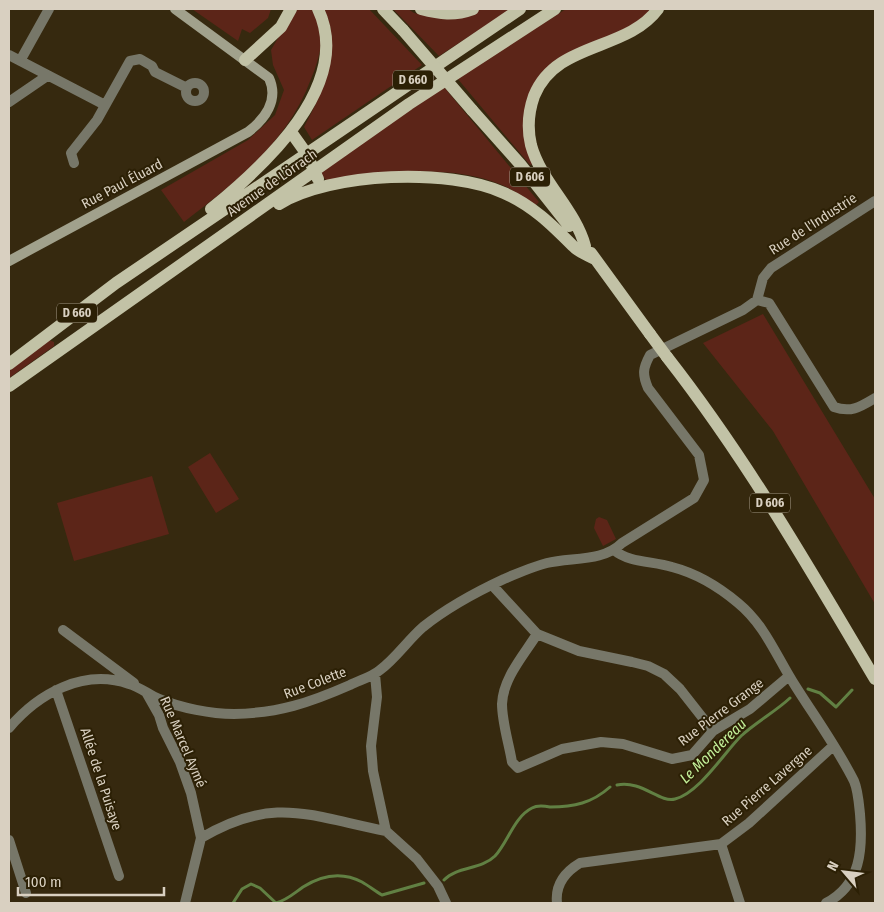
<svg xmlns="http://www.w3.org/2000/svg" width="884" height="912" font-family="'Fira Sans Condensed',sans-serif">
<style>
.green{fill:#5c2518}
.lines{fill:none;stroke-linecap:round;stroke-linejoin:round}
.stream{stroke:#618043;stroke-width:3}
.street{stroke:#777769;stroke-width:10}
.secondary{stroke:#a1a18c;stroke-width:10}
.primary{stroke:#c2c2a6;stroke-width:12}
.primary-bridge{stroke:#c2c2a6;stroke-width:12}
.labels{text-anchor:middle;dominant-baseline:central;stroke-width:4;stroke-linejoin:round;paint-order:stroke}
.shield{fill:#2c2005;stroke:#a59b89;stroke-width:1}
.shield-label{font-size:12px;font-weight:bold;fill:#d9d0c1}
.street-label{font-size:14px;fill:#d9d0c1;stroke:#2c2005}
.water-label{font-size:15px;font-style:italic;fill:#c4f19a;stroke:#2c2005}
</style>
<rect width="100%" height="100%" fill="#36290f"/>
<path class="green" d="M192 9H271L268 18 250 33 242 29 238 41Z
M295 9H313C316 16 320 23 321 30 323 46 317 65 311 79 287 143 237 181 184 222L161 190 248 140 275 115 284 90 273 65 271 50Z
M324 9H369L422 65 312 140 304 127C323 92 343 48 324 9Z
M393 9H408L414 13 445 19 469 14 480 9H511L439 56Z
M566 9H650L643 20 534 85 533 164 530 165 457 78Z
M444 87 539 202 536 205C525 199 514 190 502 185 447 162 384 174 326 180L319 172Z
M763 314 875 499V604L773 431 703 343Z
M49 340 54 342V346L9 378V371Z
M210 453 239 499 216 513 188 467Z
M152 476 169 534 74 561 57 503Z
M599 517 607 520 616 539 603 546 594 528 596 519Z"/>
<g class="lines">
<path class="stream" d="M808 689 820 693 836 707 852 690
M617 785C642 780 659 803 675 799 699 793 724 753 741 736 756 722 775 712 790 698
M444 880C457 866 481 870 495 856 508 842 514 817 532 808 537 805 545 806 550 807 574 807 592 803 610 787
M233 903 242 889 251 884 260 888 276 903C287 900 293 894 303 887 322 875 341 871 362 882 369 886 375 891 382 895L424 883"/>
<path class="street" d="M9 55 105 105
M20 61 49 9
M186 92a9 9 0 1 1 18 0a9 9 0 1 1-18 0Z
M9 102 47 76
M74 163 71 153 97 120 130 61 140 59 152 66 155 72 187 88
M757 300 769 303 834 407C851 413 860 407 875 398
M757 300 763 278 771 268 875 201
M83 308 94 325
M614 550C629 563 653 561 672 567 695 573 719 587 738 603 766 626 777 658 796 687 815 717 838 749 854 781 858 790 859 804 860 814 863 849 861 885 826 903
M493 586 537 634 579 651 632 662 648 666 664 674 680 689 713 731
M63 630 134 683
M537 634C524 655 503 678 502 704 502 722 509 744 512 762L518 768 562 749 601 742 623 744 672 759 692 755 713 731 750 709 789 676
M375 674 377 697 371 746 373 771 386 831 417 859 438 886 446 903
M56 690 119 876
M146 692 159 715 163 728 180 762 191 793 201 838 185 903
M9 728C38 694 83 668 129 684 140 687 149 695 159 699 181 708 211 714 234 714 279 713 309 703 350 685 360 680 372 677 380 670 396 658 408 640 423 627 448 607 476 592 504 579 518 573 532 567 547 563 572 557 603 562 622 543L694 498 704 480 699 455 648 388C642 374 643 368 650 355L743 310 757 300
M201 838C274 795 309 816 386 831
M9 840 26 893
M721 844 740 903
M557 903C555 885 565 872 580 863L721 844 749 823 832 747"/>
<path class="secondary" d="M9 261 248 132C265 119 279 100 269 78L175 9"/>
<path class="primary" d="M383 9 403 30
M421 9C440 14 454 16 473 9
M245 60 281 27 291 9
M472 110 520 164 569 226
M291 132 306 153 318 179
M279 204C332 172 449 168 504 193 532 205 552 225 573 246 578 252 588 255 595 259
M211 209C264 166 354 85 318 9
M585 246C575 209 541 182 531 145 527 128 528 113 534 96 556 41 626 52 658 9
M591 253 650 334
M667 357C746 458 810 569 875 679
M9 364 116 283 520 9
M9 386 409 104 555 9"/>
<path class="primary-bridge" d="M403 30 472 110
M650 334 667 357"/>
</g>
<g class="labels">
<g class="shield">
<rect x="393" y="70.5" width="40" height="19" rx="4"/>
<rect x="510" y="167.5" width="40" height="19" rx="4"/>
<rect x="57" y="303.5" width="40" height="19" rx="4"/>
<rect x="750" y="493.5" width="40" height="19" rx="4"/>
</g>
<g class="shield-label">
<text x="413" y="80">D 660</text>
<text x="530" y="177">D 606</text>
<text x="77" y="313">D 660</text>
<text x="770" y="503">D 606</text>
</g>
<g class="street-label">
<text transform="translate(272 183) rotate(-35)">Avenue de Lörrach</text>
<text transform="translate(122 184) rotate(-28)">Rue Paul Éluard</text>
<text transform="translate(813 224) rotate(-33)">Rue de l'Industrie</text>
<text transform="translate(315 683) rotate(-21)">Rue Colette</text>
<text transform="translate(721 712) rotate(-37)">Rue Pierre Grange</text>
<text transform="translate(183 742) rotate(67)">Rue Marcel Aymé</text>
<text transform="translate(101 779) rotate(72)">Allée de la Puisaye</text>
<text transform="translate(767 786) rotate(-41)">Rue Pierre Lavergne</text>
</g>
<g class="water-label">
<text transform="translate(713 751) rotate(-44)">Le Mondereau</text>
</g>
</g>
<rect width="884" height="912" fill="none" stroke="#d9d0c1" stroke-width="20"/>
<g transform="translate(844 872) rotate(298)" stroke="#2c2005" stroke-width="4" paint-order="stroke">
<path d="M0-4L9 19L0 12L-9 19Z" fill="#d9d0c1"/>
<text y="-8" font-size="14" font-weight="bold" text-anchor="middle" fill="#d9d0c1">N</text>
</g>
<path d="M18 887v8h146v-8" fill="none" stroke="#d9d0c1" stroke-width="2.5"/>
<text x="25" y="887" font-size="15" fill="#d9d0c1" stroke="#2c2005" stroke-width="4" paint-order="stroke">100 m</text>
</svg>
